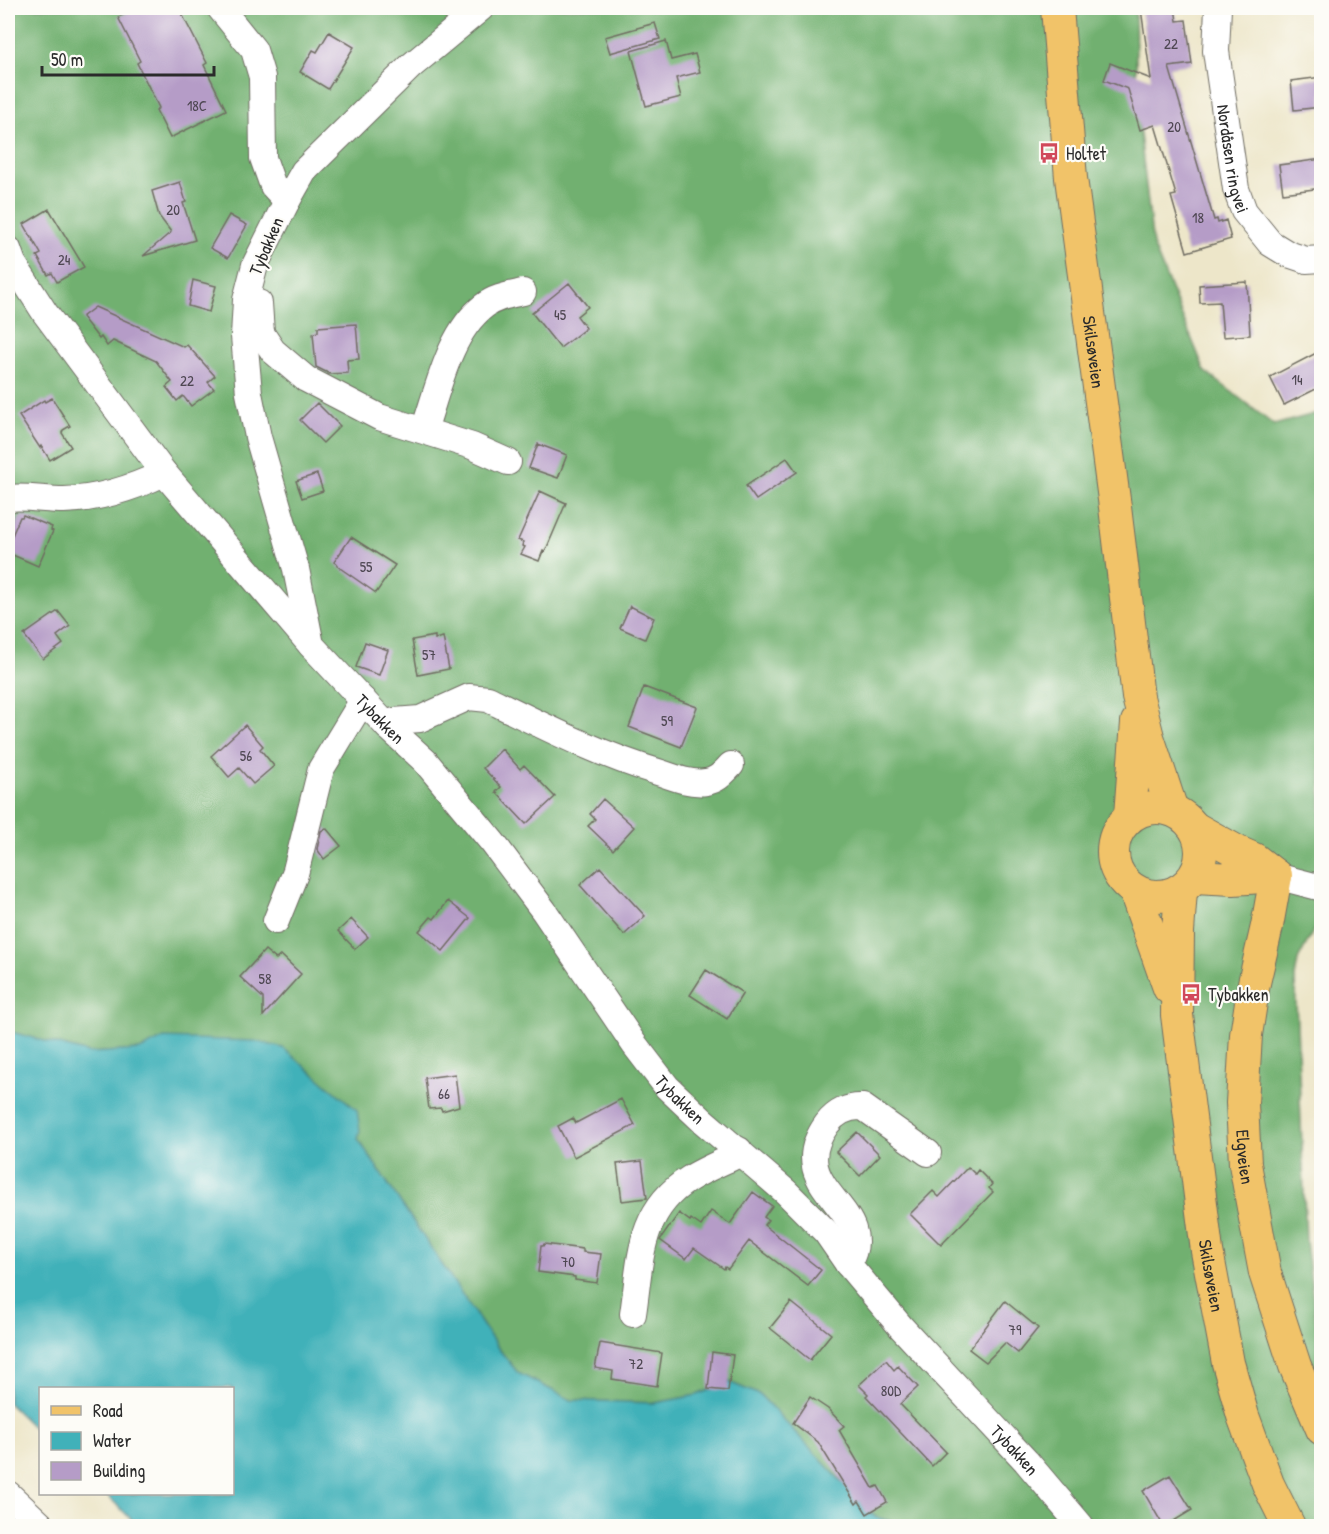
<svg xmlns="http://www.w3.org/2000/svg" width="1329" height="1534" font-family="'Patrick Hand',sans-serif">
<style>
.forest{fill:#71b070;stroke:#4e6e4e;stroke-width:1.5}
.water{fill:#41b1b9;stroke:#366e72;stroke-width:1.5}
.building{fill:#b59cc7}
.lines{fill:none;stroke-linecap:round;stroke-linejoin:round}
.minor-casing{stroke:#6f6c62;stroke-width:28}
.major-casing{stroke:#6f6c62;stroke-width:34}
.minor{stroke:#fff;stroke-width:26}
.major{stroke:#f1c369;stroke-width:32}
.labels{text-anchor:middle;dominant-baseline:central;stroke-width:4.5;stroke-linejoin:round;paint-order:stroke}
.number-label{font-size:15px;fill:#4e4752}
.poi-label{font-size:18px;fill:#2b2b2b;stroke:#fdfcf7;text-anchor:start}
.street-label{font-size:18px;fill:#2b2b2b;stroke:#fdfcf7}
</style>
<rect width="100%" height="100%" fill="#fdfcf7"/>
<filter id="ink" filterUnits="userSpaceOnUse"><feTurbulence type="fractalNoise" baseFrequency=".0167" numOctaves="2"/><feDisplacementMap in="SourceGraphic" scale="12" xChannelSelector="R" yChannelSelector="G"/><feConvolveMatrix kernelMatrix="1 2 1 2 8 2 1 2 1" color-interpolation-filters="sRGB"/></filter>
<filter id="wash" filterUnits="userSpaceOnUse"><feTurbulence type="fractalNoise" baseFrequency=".008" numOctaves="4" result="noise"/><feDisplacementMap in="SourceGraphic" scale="24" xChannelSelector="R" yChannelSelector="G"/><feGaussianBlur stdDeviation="1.35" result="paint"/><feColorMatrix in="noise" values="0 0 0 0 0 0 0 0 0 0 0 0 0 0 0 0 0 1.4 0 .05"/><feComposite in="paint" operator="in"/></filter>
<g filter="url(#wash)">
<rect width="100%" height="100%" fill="#ede6c9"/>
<path class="forest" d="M8 8H1135L1137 108 1153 245 1205 371 1274 425 1321 412V916L1298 960 1295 977 1306 1241 1322 1374 1321 1526H908L875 1517 760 1395 729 1382 697 1395 655 1403 571 1400 518 1373 498 1348 358 1139 360 1131 164 1039 140 1050 88 1053 8 1031Z"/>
<path class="water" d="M8 1031 88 1053 140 1050 164 1038 255 1041 283 1048 357 1110 360 1131 358 1139 498 1348 518 1373 571 1400 655 1403 697 1395 729 1382 760 1395 875 1517 908 1526H138L106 1494H232V1388H40V1434L8 1403Z"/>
<g id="blocks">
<path class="building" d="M137 8H179L207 63 204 65 226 110 170 138 156 110 159 108 137 63 140 61 118 17Z
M1145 8H1175L1177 21 1186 20 1192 64 1169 67 1214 220 1217 219 1218 223 1226 220 1231 239 1187 252 1171 196 1176 195 1155 125 1140 130 1128 89 1104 80 1110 63 1151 79 1141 9Z
M655 23 660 39 610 53 605 37Z
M329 32 354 47 328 89 300 72 313 50 317 52Z
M666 41 671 60 695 54 700 72 676 78 681 97 646 106 631 51Z
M1322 77V107L1294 110 1291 81Z
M1322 159V188L1283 193 1279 165Z
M180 182 186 202 183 203 195 240 143 256 171 232 159 216 152 191Z
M49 209 84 267 57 282 52 273 48 275 37 256 41 254 24 224Z
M229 215 247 225 228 258 210 248Z
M193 280 216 286 209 312 188 306Z
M1247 282 1250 335 1223 337 1220 302 1200 303 1199 285Z
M569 283 588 307 577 316 586 328 560 348 532 313Z
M95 307 184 347 187 345 215 376 208 382 214 389 191 406 183 396 177 401 166 387 172 382 156 361 113 341 107 346 101 337 99 339 82 317Z
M356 324 359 359 347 360 348 373 330 374 316 367 313 333 318 332V327Z
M1322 350V386L1284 405 1270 377Z
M52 398 70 426 63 430 62 433 71 447 50 460 41 446 40 448 19 416 44 400 45 402Z
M317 403 340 426 323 443 300 420Z
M538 444 567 455 558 478 529 468Z
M787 458 797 472 756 500 746 486Z
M317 474 323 491 302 498 296 481Z
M540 491 566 503 545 552 543 551 539 561 521 554 525 547 522 546 523 542 518 540Z
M23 515 52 527 51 530 53 531 38 566 8 553V545L20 517H22Z
M351 537 395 565 376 593 337 566 338 565 334 562Z
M630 606 654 618 645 639 620 628Z
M58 611 70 626 57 636 63 644 43 659 24 635Z
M435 636V639L443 637 449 669 418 675 412 640Z
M365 642 388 650 379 675 356 667Z
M644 687 697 707 681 747 629 727Z
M245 725 263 746 260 749 274 766 253 784 239 768 229 777 211 756Z
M502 749 520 769 524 765 555 797 526 824 496 792 501 787 483 768Z
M603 799 634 827 613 850 588 826 595 819 590 814Z
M326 828 341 846 324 859 317 849 321 831Z
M600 867 645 916 624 935 580 885Z
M448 901 470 918 443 951 419 931 431 917 434 919Z
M351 919 368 937 355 949 338 931Z
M265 950 276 959 281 955 301 974 263 1016V998L240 977Z
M706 970 743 993 727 1019 690 995Z
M455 1074 459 1106 442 1111 441 1108 429 1109 425 1078Z
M621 1099 635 1125 574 1157 558 1126 573 1118 576 1123Z
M857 1132 880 1155 860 1176 836 1152Z
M642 1161 647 1198 622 1201 617 1164Z
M968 1167 975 1174 978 1170 992 1184 989 1188 993 1192 941 1245 910 1214 933 1191 939 1197Z
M753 1192 772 1206 764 1217 768 1220 764 1225 821 1270 808 1286 749 1241 728 1269 725 1267 724 1269 694 1248 686 1259 660 1240 679 1213 690 1221 691 1219 701 1226 711 1211 730 1224Z
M544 1244 583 1249V1252L601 1254 597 1283 575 1280V1277L538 1272 541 1246H543Z
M1005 1301 1038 1328 1018 1353 1005 1343 986 1362 969 1349Z
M791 1302 831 1334 810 1360 770 1328Z
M600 1343 662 1353 657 1386 612 1379 613 1371 595 1368Z
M712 1352 733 1355 728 1391 708 1389Z
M886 1360 894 1370 898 1366 918 1387 900 1404 946 1452 932 1466 866 1396 868 1394 859 1385Z
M810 1397 828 1409 844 1426 839 1430 873 1488 878 1486 887 1502 867 1514 859 1501 856 1504 818 1442 793 1423Z
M1170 1475 1192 1510 1164 1527 1143 1491Z"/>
</g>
</g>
<g filter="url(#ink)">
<use href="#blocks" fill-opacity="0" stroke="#6f6c62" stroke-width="1.5"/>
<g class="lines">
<g class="minor-casing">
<g id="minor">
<path d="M220 8 254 50 262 77 263 158 273 186 287 201"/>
<path id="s1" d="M481 8 411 66 304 171 287 201 255 265 246 300 244 336 249 393 258 437 296 569 311 645 388 727 425 761 493 843 544 911 634 1044 667 1087 703 1121 786 1192 826 1232 848 1264 901 1327 1026 1461 1081 1526"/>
<path id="s2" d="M1218 8 1216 51 1236 189 1244 211 1270 243 1288 254 1306 260 1322 259"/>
<path d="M8 249 13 263 45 313 164 473 311 645"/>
<path d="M255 302 259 303 261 333 273 351 306 379 379 417 472 446 508 462"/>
<path d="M424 430C438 390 449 333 484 306 495 297 510 295 523 292"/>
<path d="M8 498C26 496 45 500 64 500 99 499 133 488 164 473"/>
<path d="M388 727 394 721 420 719 469 697 488 699C545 727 600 755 661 773 675 778 691 784 706 782 718 780 723 773 731 765"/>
<path d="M1276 876 1322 888"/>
<path d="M276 921 295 874 321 769 363 700"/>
<path d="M848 1264C882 1207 779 1190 827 1124 836 1112 849 1106 863 1107L928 1153"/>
<path d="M633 1314C641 1261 638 1211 689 1179 703 1170 720 1163 735 1156L739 1150"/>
<path d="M8 1494 42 1526"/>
</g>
</g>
<g class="major-casing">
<g id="major">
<path id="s3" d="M1057 8 1071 178 1115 507 1138 697 1148 737 1172 810"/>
<circle cx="1157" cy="852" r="44"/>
<path d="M1130 816 1137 722"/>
<path id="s4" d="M1276 876 1267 926 1254 983 1246 1035 1242 1103 1245 1164 1265 1273 1295 1366 1322 1429"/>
<path d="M1194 877 1233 879 1276 876 1254 859 1238 852 1195 828"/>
<path id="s5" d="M1181 890 1178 932 1177 1015 1207 1251 1228 1363 1243 1416 1268 1484 1289 1526"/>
<path d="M1135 891 1169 988"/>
</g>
</g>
<use href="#minor" class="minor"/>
<use href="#major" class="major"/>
</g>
</g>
<defs>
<g id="bus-bare" transform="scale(1.62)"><path d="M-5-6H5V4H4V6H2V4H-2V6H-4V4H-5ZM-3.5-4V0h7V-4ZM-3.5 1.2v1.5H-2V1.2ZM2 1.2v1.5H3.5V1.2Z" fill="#d1495b" stroke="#fdfcf7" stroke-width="2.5" paint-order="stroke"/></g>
</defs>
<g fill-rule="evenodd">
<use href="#bus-bare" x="1049" y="153"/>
<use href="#bus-bare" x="1191" y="994"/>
</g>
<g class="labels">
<g class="number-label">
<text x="1171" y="43">22</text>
<text x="197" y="105">18C</text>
<text x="1174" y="126">20</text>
<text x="173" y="209">20</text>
<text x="1198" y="217">18</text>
<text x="64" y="259">24</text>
<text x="560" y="314">45</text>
<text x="1297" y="379">14</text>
<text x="187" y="380">22</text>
<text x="366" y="566">55</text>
<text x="429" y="654">57</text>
<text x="667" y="720">59</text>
<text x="246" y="755">56</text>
<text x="265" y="978">58</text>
<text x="444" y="1093">66</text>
<text x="568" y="1261">70</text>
<text x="1015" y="1329">79</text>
<text x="636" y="1363">72</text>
<text x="891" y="1390">80D</text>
</g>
<g class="poi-label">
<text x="1066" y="153">Holtet</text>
<text x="1208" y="994">Tybakken</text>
</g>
<g class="street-label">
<text stroke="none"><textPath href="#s2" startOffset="152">Nordåsen ringvei</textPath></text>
<text transform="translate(266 246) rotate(-67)">Tybakken</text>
<text stroke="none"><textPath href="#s3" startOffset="346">Skilsøveien</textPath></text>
<text stroke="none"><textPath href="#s1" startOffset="837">Tybakken</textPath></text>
<text stroke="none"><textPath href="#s1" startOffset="1323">Tybakken</textPath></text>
<text stroke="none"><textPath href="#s4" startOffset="284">Elgveien</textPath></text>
<text stroke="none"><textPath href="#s5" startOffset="388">Skilsøveien</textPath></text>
<text stroke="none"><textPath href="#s1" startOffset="1809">Tybakken</textPath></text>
</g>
</g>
<rect width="1329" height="1534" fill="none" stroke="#fdfcf7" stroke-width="30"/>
<rect x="39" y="1387" width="195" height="108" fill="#fdfcf7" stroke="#a9a8a5" stroke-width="1.5"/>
<rect x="51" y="1406" width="30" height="9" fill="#f1c369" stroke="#a9a8a5" stroke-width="1.5"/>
<text x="93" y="1417" font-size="18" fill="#2b2b2b">Road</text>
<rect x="51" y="1432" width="30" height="18" fill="#41b1b9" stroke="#a9a8a5" stroke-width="1.5"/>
<text x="93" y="1447" font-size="18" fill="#2b2b2b">Water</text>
<rect x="51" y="1462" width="30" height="18" fill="#b59cc7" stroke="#a9a8a5" stroke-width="1.5"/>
<text x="93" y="1477" font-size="18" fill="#2b2b2b">Building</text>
<path d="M42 66v9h172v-9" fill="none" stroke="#2b2b2b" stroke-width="3"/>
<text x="51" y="66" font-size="18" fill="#2b2b2b" stroke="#fdfcf7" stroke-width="4.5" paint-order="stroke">50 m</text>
</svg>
